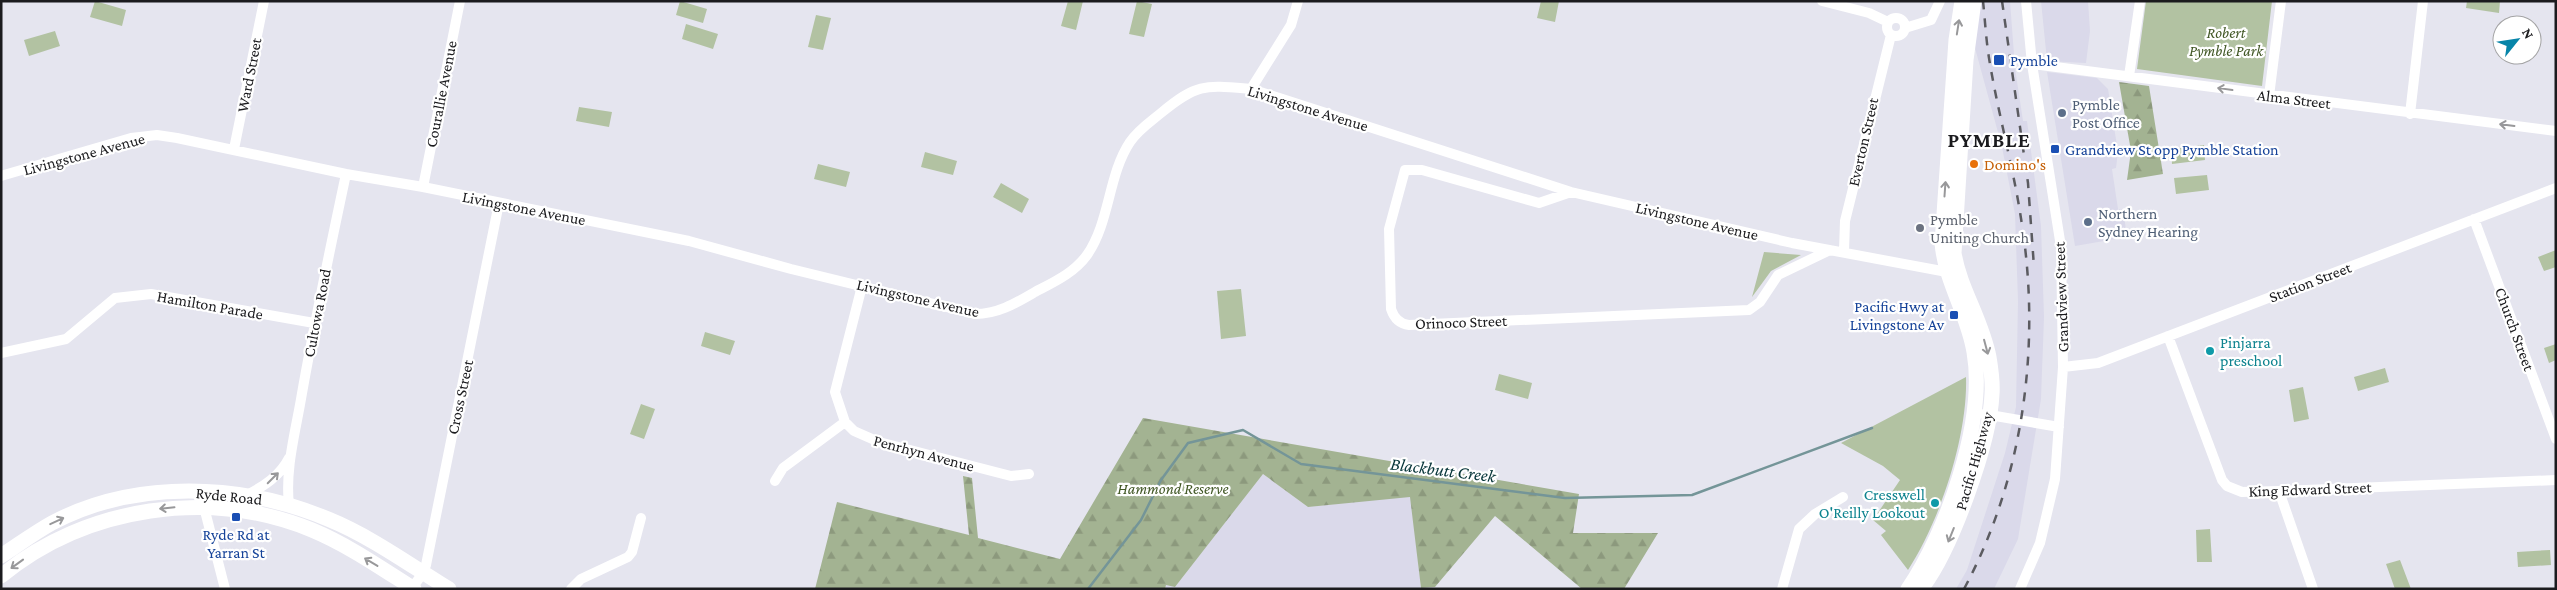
<svg xmlns="http://www.w3.org/2000/svg" width="2557" height="590" font-family="'Crimson Pro',serif">
<style>
.built{fill:#dad9ea}
.green{fill:#b2c2a2}
.forest{fill:url(#forest-firs)}
.lines{fill:none;stroke-linecap:round;stroke-linejoin:round}
.stream{stroke:#749598;stroke-width:2.5}
.minor{stroke:#fff;stroke-width:10}
.highway{stroke:#fff;stroke-width:15}
.rail{stroke:#5b5b60;stroke-width:2.5;stroke-dasharray:9 9;stroke-linecap:butt}
.oneway{stroke:#98989a}
.transit-dot{fill:#1a4fb4;stroke:#fff;stroke-width:2}
.service-dot{fill:#5c6f8a;stroke:#fff;stroke-width:2}
.food-dot{fill:#e8710a;stroke:#fff;stroke-width:2}
.worship-dot{fill:#6b7280;stroke:#fff;stroke-width:2}
.culture-dot{fill:#0f9aa8;stroke:#fff;stroke-width:2}
.labels{text-anchor:middle;dominant-baseline:central;stroke-width:4.5;stroke-linejoin:round;paint-order:stroke}
.park-label{font-size:16px;font-style:italic;fill:#425826;stroke:#fff}
.transit-label{font-size:16px;fill:#164399;stroke:#fff;text-anchor:start}
.street-label{font-size:16px;fill:#1b1b1e;stroke:#fff}
.service-label{font-size:16px;fill:#4e5e75;stroke:#fff;text-anchor:start}
.food-label{font-size:16px;fill:#c56008;stroke:#fff;text-anchor:start}
.worship-label{font-size:16px;fill:#5b616d;stroke:#fff;text-anchor:start}
.culture-label{font-size:16px;fill:#0d838f;stroke:#fff;text-anchor:start}
.water-label{font-size:18px;font-style:italic;fill:#043337;stroke:#fff}
.district-label{font-size:21px;font-weight:bold;letter-spacing:1px;fill:#1b1b1e;stroke:#fff}
</style>
<defs>
<pattern id="forest-firs" width="22" height="20" patternUnits="userSpaceOnUse" patternTransform="scale(1.25)"><rect width="22" height="20" fill="#a3b392"/><path d="M5 1l3.5 6h-7zM16 11l3.5 6h-7z" fill="#8c997d"/></pattern>
</defs>
<rect width="100%" height="100%" fill="#e5e5ef"/>
<path class="built" d="M1969 1H2010L2015 68 2023 121H2027L2041 226 2044 317 2041 399 2018 539 1994 589H1956L1967 570 2005 453 2016 407 2018 301 2015 214 2002 147 1975 48Z
M2041 1H2088L2090 31 2086 63 2047 61Z
M2047 72 2097 78 2108 89 2118 152 2116 168 2112 169 2118 209H2123L2127 237 2075 246Z
M1263 474 1308 507 1411 496 1421 588 1165 589 1166 585 1175 587Z"/>
<path class="green" d="M95 1 126 10 122 26 90 17Z
M680 1 707 9 703 23 676 15Z
M1068 1H1083L1076 30 1061 26Z
M1137 1 1152 4 1144 37 1129 34Z
M1541 1H1559L1555 22 1537 18Z
M2146 1H2272L2262 86 2137 69Z
M2467 1H2500L2499 13 2466 8Z
M816 15 831 18 823 50 808 47Z
M686 24 718 34 713 49 682 39Z
M55 31 60 46 29 56 24 40Z
M579 107 612 112 609 127 576 121Z
M2204 145 2205 160 2172 164 2171 149Z
M925 152 957 161 953 175 921 167Z
M818 164 850 172 846 187 814 179Z
M2207 175 2209 190 2176 194 2174 178Z
M1001 183 1029 199 1022 213 993 197Z
M2556 250V267L2544 271 2538 257Z
M1764 252 1801 255 1771 271 1752 297Z
M1241 289 1246 336 1221 339 1217 291Z
M705 332 735 341 730 355 701 346Z
M2556 344V360L2549 363 2544 348Z
M2385 368 2389 382 2358 391 2354 377Z
M1499 374 1532 383 1528 399 1495 390Z
M1966 377C1968 436 1940 521 1908 570L1881 535 1886 531 1873 520 1900 480 1883 466 1841 443Z
M2303 387 2309 419 2294 422 2289 390Z
M641 404 655 409 644 439 630 434Z
M2210 529 2212 562H2197L2196 530Z
M2550 550 2551 565 2518 567 2517 552Z
M2400 560 2411 589H2395L2386 564Z"/>
<path class="forest" d="M2119 82 2149 86 2163 174 2127 180 2131 151Z
M1143 418 1579 494 1573 533H1658L1624 589H1582L1495 516 1435 587 1421 588 1410 497 1308 507 1263 474 1175 587 1166 585 1165 589H815L837 502 969 535 963 476 972 478 978 538 1060 559Z"/>
<g class="lines">
<path class="stream" d="M1088 589 1141 520 1161 480 1188 443 1243 430 1301 464 1565 498 1692 495 1872 428"/>
<path class="minor" d="M1822 1 1869 13 1888 22
M1887 27a9 9 0 1 1 18 0a9 9 0 1 1-18 0Z
M1905 28 1931 20 1940 1
M2032 64 2556 131
M2129 76 2140 1
M1251 89 1291 25 1298 1
M2269 96 2281 1
M2410 114 2423 1
M234 149 264 1
M1 176 131 138 157 135 177 138 346 174 423 187 689 241 791 269 975 314C998 314 1016 303 1035 292 1054 282 1074 273 1087 255 1110 222 1108 175 1130 142 1138 130 1150 122 1161 113 1197 83 1205 85 1251 89L1571 192 1792 243 1947 272 1953 270
M423 187 460 1
M1571 192 1539 203 1422 170H1405L1389 229 1391 309C1394 318 1399 324 1409 325L1749 310 1760 302 1778 275 1830 250
M2474 219 2556 439
M1844 251 1845 221 1891 35
M862 286 835 392 845 422 854 431 879 442 1011 476 1029 474
M2168 336 2222 480 2227 486 2242 492 2279 491 2556 480
M1 353 66 339 115 298 151 294 314 323
M2063 367 2098 363 2556 188
M1984 414 2059 427
M775 481 783 468 845 422
M2279 491 2313 589
M247 495C264 486 280 476 289 458
M289 505C285 470 295 434 301 399 314 324 330 249 346 174
M204 507 225 589
M412 588 423 573 426 565 499 203
M571 589 581 579 628 557 632 552 641 518
M1782 589 1799 529 1815 514 1843 497
M2020 589 2040 543 2055 479 2063 367 2061 247 2032 64 2026 1"/>
<path class="highway" d="M1 556C18 545 34 533 52 523 135 479 242 483 328 519 370 536 410 565 449 589
M1 576C86 506 210 488 312 530 348 545 381 568 414 589
M1908 589C1947 532 1986 421 1974 352 1968 314 1945 281 1942 243L1956 40 1962 1
M1921 589C1951 551 1990 443 1992 394 1993 382 1991 369 1989 357 1982 320 1960 289 1954 253L1966 60 1974 1"/>
<path class="rail" d="M2002 1 2028 183 2034 267
M1964 589C2023 479 2041 348 2022 225 2014 169 1998 114 1989 58 1986 39 1985 20 1983 1"/>
</g>
<defs><path id="oneway-shaft" d="M-6 0H5M1.5-3L5.5 0L1.5 3" fill="none" stroke-width="1.6" stroke-linecap="round" stroke-linejoin="round" transform="scale(1.25)"/></defs>
<g class="oneway">
<use href="#oneway-shaft" transform="translate(1958 27) rotate(-81)"/>
<use href="#oneway-shaft" transform="translate(2225 89) rotate(-172)"/>
<use href="#oneway-shaft" transform="translate(2507 125) rotate(-173)"/>
<use href="#oneway-shaft" transform="translate(1945 189) rotate(-86)"/>
<use href="#oneway-shaft" transform="translate(1986 347) rotate(75)"/>
<use href="#oneway-shaft" transform="translate(273 478) rotate(-45)"/>
<use href="#oneway-shaft" transform="translate(167 508) rotate(174)"/>
<use href="#oneway-shaft" transform="translate(57 521) rotate(-25)"/>
<use href="#oneway-shaft" transform="translate(1951 535) rotate(112)"/>
<use href="#oneway-shaft" transform="translate(371 562) rotate(-149)"/>
<use href="#oneway-shaft" transform="translate(17 564) rotate(144)"/>
</g>
<g class="transit-dot">
<rect x="1993" y="54" width="12" height="12" rx="2.5"/>
<rect x="2050" y="144" width="10" height="10" rx="2.5"/>
<rect x="1949" y="310" width="10" height="10" rx="2.5"/>
<rect x="231" y="512" width="10" height="10" rx="2.5"/>
</g>
<g class="service-dot">
<circle cx="2062" cy="113" r="5"/>
<circle cx="2088" cy="222" r="5"/>
</g>
<circle class="food-dot" cx="1974" cy="164" r="5"/>
<circle class="worship-dot" cx="1920" cy="228" r="5"/>
<g class="culture-dot">
<circle cx="2210" cy="351" r="5"/>
<circle cx="1935" cy="503" r="5"/>
</g>
<g class="labels">
<g class="park-label">
<text x="2226" y="32">Robert<tspan x="2226" dy="18">Pymble Park</tspan></text>
<text x="1173" y="488">Hammond Reserve</text>
</g>
<g class="transit-label">
<text x="2010" y="60">Pymble</text>
<text x="2065" y="149">Grandview St opp Pymble Station</text>
<text x="1944" y="306" text-anchor="end">Pacific Hwy at<tspan x="1944" dy="18">Livingstone Av</tspan></text>
<text x="236" y="534" text-anchor="middle">Ryde Rd at<tspan x="236" dy="18">Yarran St</tspan></text>
</g>
<g class="street-label">
<text transform="translate(249 75) rotate(-79)">Ward Street</text>
<text transform="translate(441 94) rotate(-79)">Courallie Avenue</text>
<text transform="translate(2294 99) rotate(7)">Alma Street</text>
<text transform="translate(1308 108) rotate(17)">Livingstone Avenue</text>
<text transform="translate(1863 142) rotate(-77)">Everton Street</text>
<text transform="translate(84 154) rotate(-15)">Livingstone Avenue</text>
<text transform="translate(524 208) rotate(11)">Livingstone Avenue</text>
<text transform="translate(1697 221) rotate(13)">Livingstone Avenue</text>
<text transform="translate(2310 282) rotate(-21)">Station Street</text>
<text transform="translate(2061 297) rotate(-92)">Grandview Street</text>
<text transform="translate(918 298) rotate(13)">Livingstone Avenue</text>
<text transform="translate(210 305) rotate(10)">Hamilton Parade</text>
<text transform="translate(317 313) rotate(-79)">Cultowa Road</text>
<text transform="translate(1461 322) rotate(-2)">Orinoco Street</text>
<text transform="translate(2515 329) rotate(70)">Church Street</text>
<text transform="translate(460 397) rotate(-78)">Cross Street</text>
<text transform="translate(924 453) rotate(15)">Penrhyn Avenue</text>
<text transform="translate(1974 461) rotate(-74)">Pacific Highway</text>
<text transform="translate(2310 489) rotate(-2)">King Edward Street</text>
<text transform="translate(229 496) rotate(6)">Ryde Road</text>
</g>
<g class="service-label">
<text x="2072" y="104">Pymble<tspan x="2072" dy="18">Post Office</tspan></text>
<text x="2098" y="213">Northern<tspan x="2098" dy="18">Sydney Hearing</tspan></text>
</g>
<g class="food-label">
<text x="1984" y="164">Domino's</text>
</g>
<g class="worship-label">
<text x="1930" y="219">Pymble<tspan x="1930" dy="18">Uniting Church</tspan></text>
</g>
<g class="culture-label">
<text x="2220" y="342">Pinjarra<tspan x="2220" dy="18">preschool</tspan></text>
<text x="1925" y="494" text-anchor="end">Cresswell<tspan x="1925" dy="18">O'Reilly Lookout</tspan></text>
</g>
<g class="water-label">
<text transform="translate(1443 470) rotate(7)">Blackbutt Creek</text>
</g>
<g class="district-label">
<text x="1989" y="140">PYMBLE</text>
</g>
</g>
<rect width="2557" height="590" fill="none" stroke="#1b1b1e" stroke-width="5"/>
<g transform="translate(2517 40) rotate(60)"><circle r="24" fill="#ffffff" stroke="#a4a4a5"/>
<path d="M0-4L9 19L0 12L-9 19Z" fill="#0785a9"/>
<text y="-8" font-size="14" font-weight="bold" text-anchor="middle" fill="#1b1b1e">N</text>
</g>
</svg>
